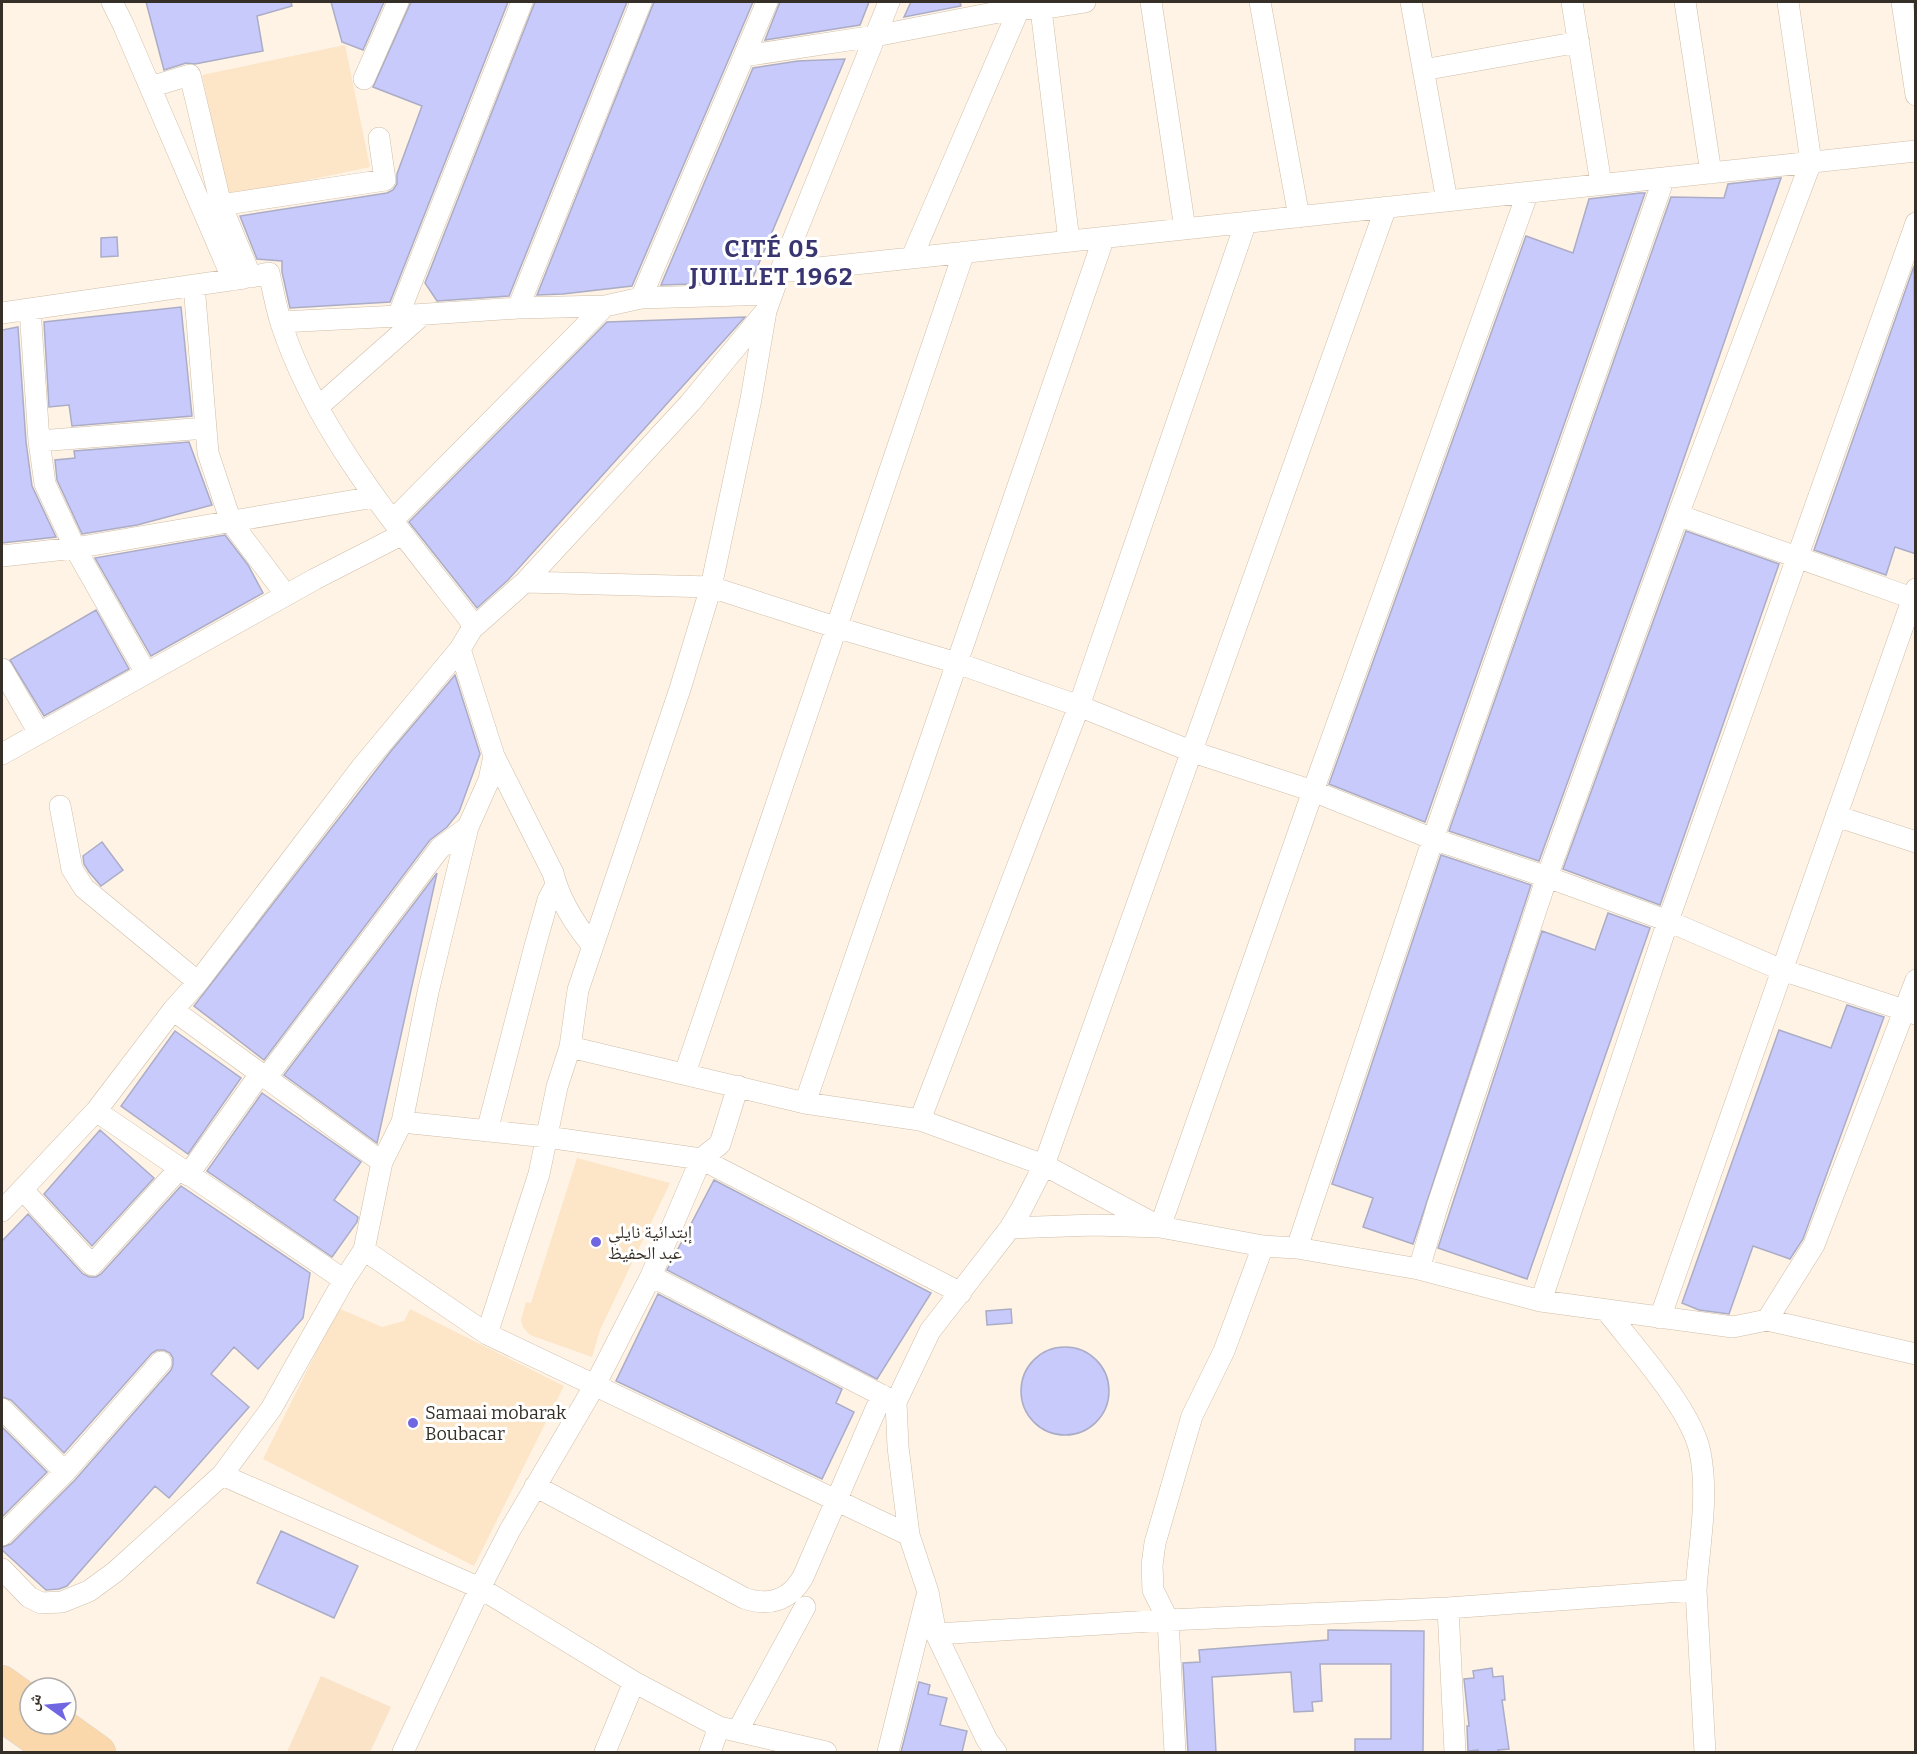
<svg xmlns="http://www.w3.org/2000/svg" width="1917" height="1754" font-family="Bitter,'Noto Naskh Arabic',serif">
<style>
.built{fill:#fde5c8}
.green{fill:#fae3c6}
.building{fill:#c8cafb;stroke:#abacc6;stroke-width:1.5}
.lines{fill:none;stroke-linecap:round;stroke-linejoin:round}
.minor-casing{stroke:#d0bea8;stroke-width:22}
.trunk-casing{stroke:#d7d5d4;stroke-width:34}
.minor{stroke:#fff;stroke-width:21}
.trunk{stroke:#fad8ac;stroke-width:33}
.poi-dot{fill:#7066e1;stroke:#fff;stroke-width:2}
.labels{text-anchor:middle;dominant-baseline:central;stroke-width:6;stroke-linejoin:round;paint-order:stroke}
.poi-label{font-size:18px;fill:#362f27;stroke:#fff;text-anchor:start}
.district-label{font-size:24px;font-weight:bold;letter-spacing:1.5px;fill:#393571;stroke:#fff}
</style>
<rect width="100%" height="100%" fill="#fef3e5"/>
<path class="built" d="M345 45 370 167 228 197 202 75Z
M577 1158 670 1183 600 1330 592 1357 530 1335 523 1327 521 1320 526 1302 531 1303Z
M338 1308 382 1327 404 1321 410 1309 564 1386 474 1566 263 1459Z"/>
<path class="green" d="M321 1676 391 1707 370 1752H287Z"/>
<path class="building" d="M146 2H291L292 6 257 16 263 51 195 64 186 63 164 70Z
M331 2H384L363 50 342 42Z
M411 2H508L390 302 290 308 282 272V261L257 259 240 216 387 193 393 190 397 184V174L422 106 373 87Z
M535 2H627L509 296 437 301 425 283Z
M654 2H753L632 286 563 294 537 295Z
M780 2H869L860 25 765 40Z
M911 2H960L961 6 904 17Z
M845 59 751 282 661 285 753 68 798 61Z
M1781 178 1665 513 1539 861 1449 831 1671 197 1724 198 1728 184Z
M1640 193H1645L1425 822 1329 784 1526 236 1573 253 1589 199Z
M117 237 118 256 101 257V238Z
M1914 266 1916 554 1895 547 1886 575 1814 550Z
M181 307 192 416 72 426 69 405 49 407 44 322Z
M745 317 508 580 477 608 409 522 607 322Z
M18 327 26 442 32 486 56 537 2 543V330Z
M189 442 212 505 137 525 82 534 57 480 55 460 75 458 74 451Z
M1686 531 1779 564 1660 905 1563 869Z
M225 535 248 565 263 593 151 656 95 558Z
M96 610 129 669 44 716 10 660Z
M455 675 480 754 459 812 447 827 430 840 264 1060 194 1006 391 751Z
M102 842 123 870 101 886 89 872 84 864 83 856Z
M1441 855 1531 885 1413 1244 1363 1227 1373 1198 1332 1184Z
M437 873 377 1143 284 1075Z
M1608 913 1650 928 1527 1279 1438 1248 1542 931 1595 950Z
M1847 1005 1884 1017 1803 1239 1790 1259 1753 1246 1729 1314 1699 1310 1682 1303 1779 1030 1831 1048Z
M175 1031 241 1078 188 1154 121 1106Z
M262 1093 361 1162 334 1200 358 1217 357 1222 332 1257 207 1171Z
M100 1130 154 1178 92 1246 44 1194Z
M714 1180 931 1293 877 1379 667 1270Z
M181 1186 310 1273 303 1318 258 1369 234 1347 211 1374 249 1407 169 1498 155 1486 67 1586 59 1589 46 1590 2 1550V1547L11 1544 75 1480 171 1370 173 1365V1358L170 1353 164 1350H157L152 1353 64 1453 11 1400 2 1397V1241L28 1214 83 1274 89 1277H96L101 1274Z
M658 1294 842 1389 836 1403 854 1412 822 1479 616 1381Z
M1011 1309 1012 1323 987 1325 986 1311Z
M1021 1391a44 44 0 1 1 88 0a44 44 0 1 1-88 0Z
M2 1427 47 1472 2 1517Z
M281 1531 358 1566 334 1618 257 1583Z
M1328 1630 1424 1631 1423 1752H1355V1739H1391V1664H1320L1322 1701 1312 1702 1313 1711 1294 1712 1291 1672 1212 1677 1216 1752H1188L1183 1663 1200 1662 1199 1650 1328 1640Z
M1492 1668 1493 1677 1503 1676 1505 1700H1502L1509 1749 1498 1750 1499 1752H1479L1478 1750 1468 1751 1467 1726H1469L1464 1679 1474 1678 1473 1671Z
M919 1682 930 1685 928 1694 947 1698 940 1725 967 1731 962 1752H901Z"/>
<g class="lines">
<g class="minor-casing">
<path id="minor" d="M112 2 123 24 233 280
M1151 2 1185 229
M1260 2 1299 217
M1411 2 1447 201
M1572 2 1601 184
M1685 2 1711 173
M1902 2 1916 95
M1041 9 1069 241
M744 56 875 36 1019 8 1041 9 1085 2
M1423 70 1579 42
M364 79 398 2
M150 87 190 75 221 205 251 277 269 273C273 290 276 307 281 323 317 434 399 529 470 620L472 629
M221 205 385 180 379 138
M912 257 1022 2
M780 272 1916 151
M194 285 208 453 231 522 286 595
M641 298 767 2
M518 308 641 2
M30 309 39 441 45 484 75 548 146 673
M2 313 244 278
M398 316 522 2
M281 322 398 316 518 308 605 306 641 298 771 294
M318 407 422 315
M39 441 206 428
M1678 515 1912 598
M393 520 605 306
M2 556 75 548 374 497
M525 582 711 587 835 627 957 663 1079 706 1193 752 1313 791 1433 839 1547 877 1668 921 1782 970 1916 1014
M460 649 494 756 553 873C560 901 574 923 592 945
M2 669 39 733
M2 754 315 579 403 534
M60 806 72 869 84 888 198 982
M1836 816 1916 842
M173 1010 382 1162
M570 1047 805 1103 920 1120 1044 1165 1160 1227 1263 1246 1297 1248 1419 1269 1541 1301 1733 1327 1767 1320 1916 1354
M685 1073 964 252
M266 1078 440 848 468 827
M805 1103 1104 237
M96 1111 344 1280
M920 1120 1079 706 1246 222
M402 1122 428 992 468 827 489 780 494 756
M487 1131 535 946 548 900 556 885
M188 1175 260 1074
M23 1190 92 1265 179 1169
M2 1211 96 1111 173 1010 198 982 361 768 460 649 472 629 525 582 690 403 765 312
M1010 1228 1094 1225 1160 1227 1313 791 1528 192
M1297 1248 1433 839 1664 178
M364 1250 487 1334 909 1535
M1419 1269 1438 1204 1547 877 1678 515 1811 162 1788 2
M651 1276 893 1401
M1541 1301 1668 921 1916 223
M1606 1310C1634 1347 1691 1408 1700 1452 1709 1497 1699 1545 1696 1590
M1660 1318 1916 589
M1767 1320 1814 1245 1916 980
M487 1334 539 1174 557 1087 570 1047 578 990 680 689 711 587 751 399 766 311 780 272 889 2
M2 1409 65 1472
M222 1475 480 1588 634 1682 719 1727 826 1752
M535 1486 744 1598C769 1607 790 1600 803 1577L882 1395
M2 1535 65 1472 161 1362
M2 1569 29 1597 41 1603 62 1602 89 1591 115 1572 222 1475 271 1409 344 1280 364 1250 382 1162 402 1122 547 1137 701 1159 961 1293
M1448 1608 1455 1752
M936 1634 1168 1620 1448 1608 1696 1590 1705 1752
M738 1730 805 1607
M403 1752 480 1588 510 1530 595 1385 651 1276 701 1159 720 1144 738 1086
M605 1752 634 1682
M710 1752 719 1727
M888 1752 926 1599
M996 1752 987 1740 936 1634 928 1592 909 1535 898 1447 896 1402 930 1331 1010 1228 1022 1208 1044 1165 1386 207
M1175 1752 1168 1620 1153 1590 1152 1565 1155 1543 1192 1416 1224 1351 1263 1246"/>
</g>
<g class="trunk-casing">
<path id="trunk" d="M2 1682 30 1702
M2 1715 54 1752
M60 1724 99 1752"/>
</g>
<use href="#minor" class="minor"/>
<use href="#trunk" class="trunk"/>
</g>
<g class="poi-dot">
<circle cx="596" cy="1242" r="6"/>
<circle cx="413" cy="1423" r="6"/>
</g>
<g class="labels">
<g class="poi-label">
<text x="608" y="1232">إبتدائية نايلي<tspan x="608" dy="21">عبد الحفيظ</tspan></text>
<text x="425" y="1413">Samaai mobarak<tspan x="425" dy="21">Boubacar</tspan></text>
</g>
<g class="district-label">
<text x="772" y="249">CITÉ 05<tspan x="772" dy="28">JUILLET 1962</tspan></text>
</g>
</g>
<rect width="1917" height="1754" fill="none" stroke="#362f27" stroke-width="6"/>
<g transform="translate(48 1706) rotate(285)"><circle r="28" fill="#ffffff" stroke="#afaca9" stroke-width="1.5"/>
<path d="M0-4.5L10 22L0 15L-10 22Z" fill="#7066e1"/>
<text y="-9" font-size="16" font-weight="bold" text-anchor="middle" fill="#362f27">ش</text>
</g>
</svg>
